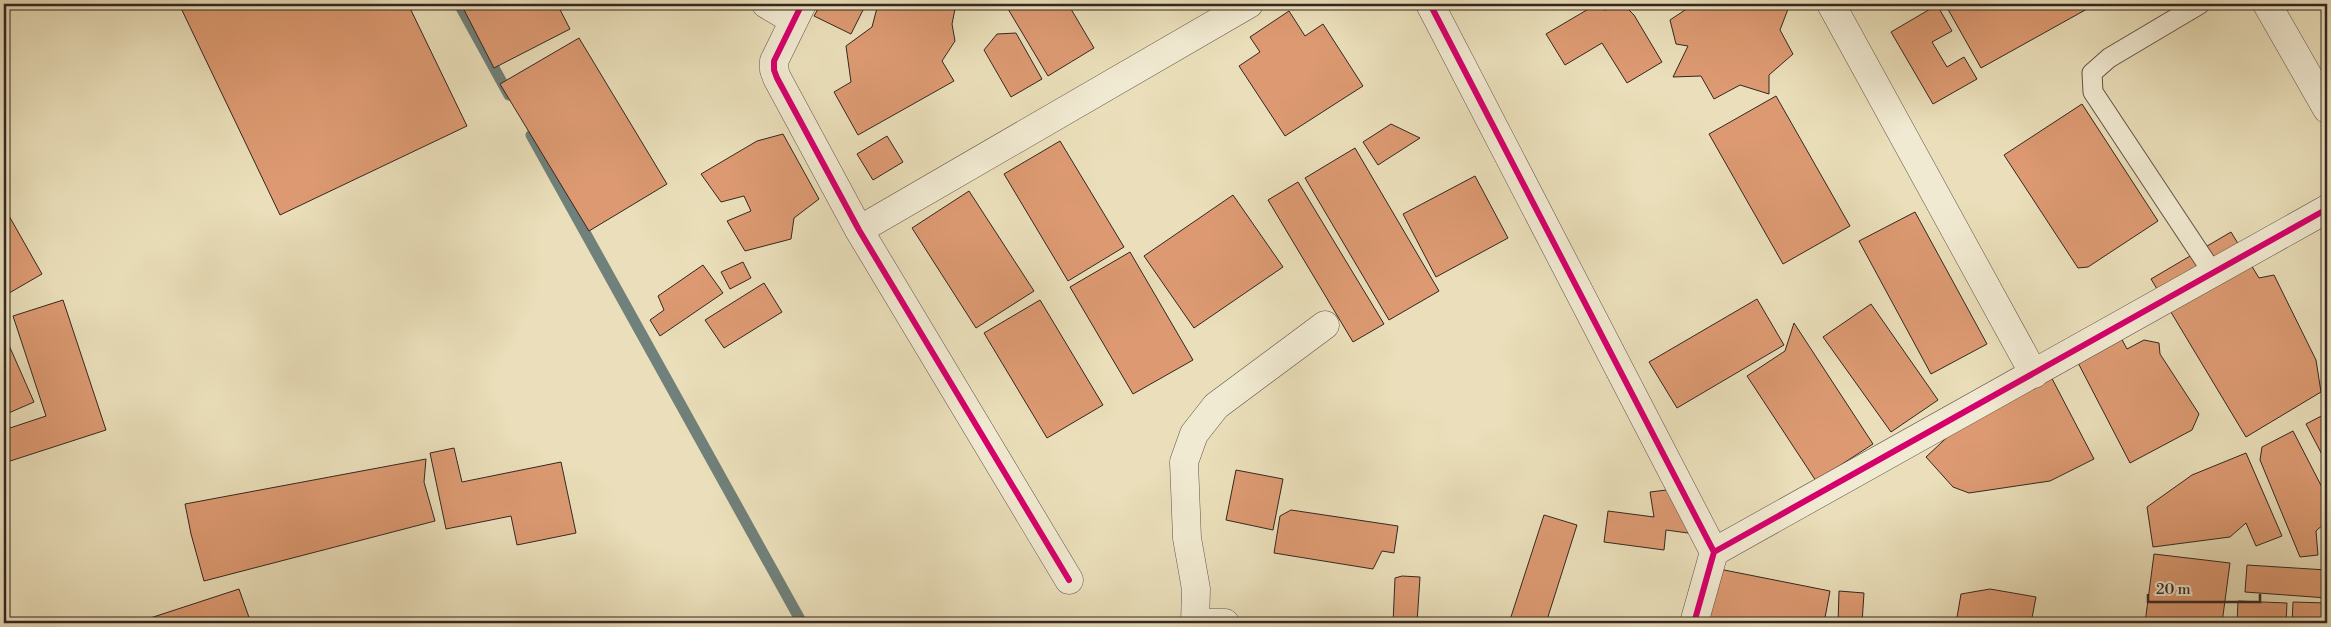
<svg xmlns="http://www.w3.org/2000/svg" width="2331" height="627" font-family="'Libre Bodoni',serif">
<style>
.lines{fill:none;stroke-linecap:round;stroke-linejoin:round}
.stream{stroke:#70807a;stroke-width:11}
.building{fill:#dd9a72;stroke:#332721}
.lane-casing{stroke:#615547;stroke-width:21}
.street-casing{stroke:#615547;stroke-width:29}
.lane{stroke:#f1ead2;stroke-width:19}
.street{stroke:#f1ead2;stroke-width:28}
.cycleway-casing{stroke:#f1ead2;stroke-width:9}
.cycleway{stroke:#d6006c;stroke-width:6}
</style>
<rect width="100%" height="100%" fill="#eadfba"/>
<filter id="stains"><feTurbulence type="fractalNoise" baseFrequency=".004" numOctaves="4"/><feColorMatrix values="0 0 0 0 .2 0 0 0 0 .09 0 0 0 0 .02 0 0 0 .5 -.17"/></filter>
<radialGradient id="worn" r=".72"><stop offset=".6" stop-color="#630" stop-opacity="0"/><stop offset="1" stop-color="#630" stop-opacity=".3"/></radialGradient>
<g class="lines">
<path class="stream" d="M459 4 509 95
M531 135 802 623"/>
</g>
<path class="building" d="M179 4H408L467 126 280 215Z
M461 4H557L570 29 494 68Z
M821 4H866L851 34 814 16Z
M878 4H956L952 24 955 41 942 61 954 81 858 135 834 92 851 82 846 46 872 27Z
M1005 4H1068L1094 48 1048 76Z
M1597 4 1604 10 1626 7 1634 15 1662 62 1627 83 1602 43 1565 65 1546 34Z
M1694 4H1773L1788 9 1780 30 1793 54 1769 75V94L1740 85 1714 99 1701 76 1673 77 1688 46 1676 44 1670 20Z
M1945 4H2096L1981 68Z
M1937 5 1952 31 1932 42 1947 67 1964 57 1977 79 1933 104 1891 32Z
M1289 11 1305 36 1323 24 1363 86 1285 136 1239 66 1260 52 1250 37Z
M1016 33 1042 79 1011 97 984 50 997 34Z
M579 38 667 184 589 231 500 84Z
M1776 96 1850 226 1783 264 1709 134Z
M2082 104 2158 221 2088 267 2078 268 2004 155Z
M1391 124 1420 138 1378 165 1363 142Z
M783 134 819 199 794 218 791 239 745 251 727 221 751 211 744 196 721 202 701 174 757 141Z
M887 136 903 162 873 180 857 154Z
M1060 141 1124 247 1068 281 1004 174Z
M1355 148 1439 291 1389 320 1305 178Z
M1475 176 1508 238 1436 277 1403 214Z
M1298 182 1384 324 1353 342 1268 200Z
M969 191 1034 291 976 328 912 228Z
M1233 195 1283 267 1194 328 1144 256Z
M4 207 42 274 4 296Z
M1915 212 1987 344 1931 374 1859 241Z
M2231 232 2259 278 2274 275 2316 360 2321 392 2246 437 2151 279Z
M1130 252 1193 360 1133 394 1070 287Z
M743 262 751 278 730 289 721 272Z
M703 265 723 293 660 336 650 320 664 310 658 296Z
M764 283 782 312 724 348 705 320Z
M1757 299 1784 345 1677 408 1649 362Z
M63 300 106 430 4 463V430L46 416 13 316Z
M1040 300 1103 405 1047 438 984 333Z
M1871 304 1938 400 1891 432 1823 337Z
M1794 323 1873 444 1816 481 1747 376 1785 351Z
M4 334 34 402 4 415Z
M2119 334 2127 349 2144 340 2159 343 2160 354 2199 414 2192 430 2130 463 2075 357Z
M2047 369 2094 459 2050 481 1969 493 1953 487 1926 457 1988 399Z
M2327 413V464L2306 424Z
M2293 431 2327 497V521L2316 531 2318 555 2300 557 2260 460 2262 447Z
M454 448 462 482 561 462 576 533 517 545 511 516 446 529 430 453Z
M2246 453 2282 536 2256 546 2246 523 2230 537 2153 547 2147 507 2192 475Z
M426 459 424 482 435 521 204 581 191 534 185 504Z
M1236 470 1283 479 1273 530 1226 520Z
M1691 487 1688 533 1666 530 1664 550 1604 542 1608 511 1654 517 1650 492Z
M1291 510 1398 526 1394 553 1382 551 1373 569 1274 553 1280 516Z
M1544 515 1577 525 1546 623H1509Z
M2154 554 2230 563 2222 623H2145Z
M2247 565 2327 570V598L2245 592Z
M1719 569 1830 591 1824 623H1709Z
M1402 576 1420 577 1417 623H1393L1395 578Z
M239 589 251 623H135Z
M1990 589 2036 597 2031 623H1956L1961 594Z
M1839 591 1864 593 1862 623H1838Z
M2238 601 2287 603 2286 623H2237Z
M2293 602 2327 603V623H2292Z"/>
<g class="lines">
<g class="lane-casing">
<path id="lane" d="M2200 4 2109 58 2092 73 2093 92 2213 273"/>
</g>
<g class="street-casing">
<path id="street" d="M766 4 793 20
M802 4 774 61V70L777 78 859 230 1069 580
M1430 4 1714 552 1694 623
M1831 4 2034 374
M2267 4 2327 109
M859 230 1249 4
M1714 552 2327 209
M1195 623 1196 589 1187 538 1184 462 1194 434 1216 406 1325 325
M1207 623H1225"/>
</g>
<use href="#lane" class="lane"/>
<use href="#street" class="street"/>
<g class="cycleway-casing">
<path id="cycleway" d="M802 4 774 61V70L777 78 859 230 1069 580
M1430 4 1714 552 1694 623
M1714 552 2327 209"/>
</g>
<use href="#cycleway" class="cycleway"/>
</g>
<rect width="2331" height="627" fill="none" stroke="#eadfba" stroke-width="20"/>
<rect x="5" y="5" width="2321" height="617" fill="none" stroke="#332721" stroke-width="2.5"/>
<rect x="10" y="10" width="2311" height="607" fill="none" stroke="#332721"/>
<path d="M2148 594v8h112v-8" fill="none" stroke="#332721" stroke-width="2.5"/>
<text x="2156" y="594" font-size="15" fill="#332721" stroke="#f1ead2" stroke-width="4" paint-order="stroke">20 m</text>
<rect width="100%" height="100%" filter="url(#stains)"/>
<rect width="100%" height="100%" fill="url(#worn)"/>
</svg>
